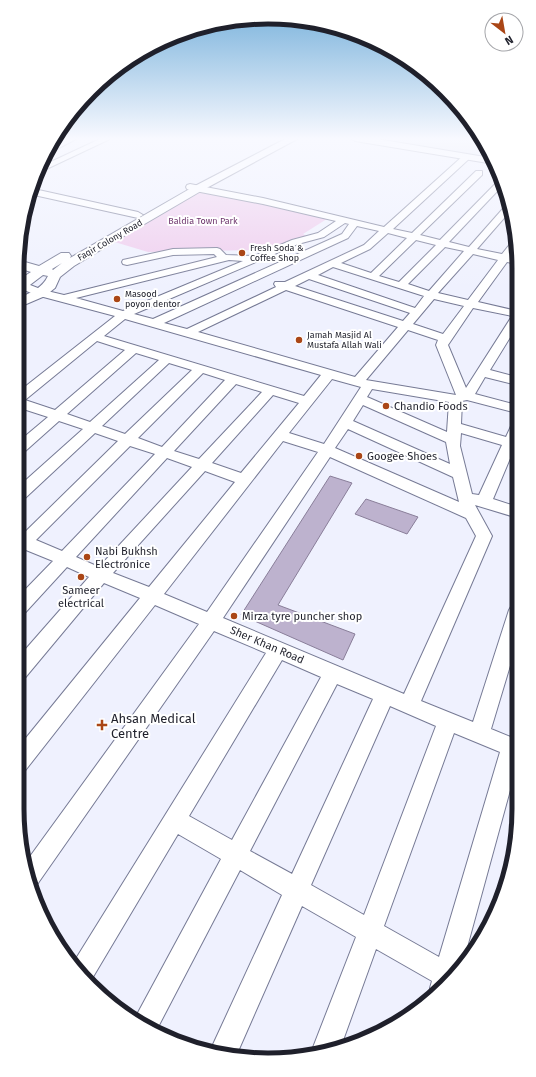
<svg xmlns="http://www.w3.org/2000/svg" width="536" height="1077" font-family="'Fira Sans',sans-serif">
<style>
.built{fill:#dee1f0}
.green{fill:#efcced}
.building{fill:#bdb2ce;stroke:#897e99}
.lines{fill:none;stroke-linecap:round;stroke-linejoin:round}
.minor-casing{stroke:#767a95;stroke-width:2}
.major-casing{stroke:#767a95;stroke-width:2}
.minor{fill:#fff;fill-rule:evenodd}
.major{fill:#fff;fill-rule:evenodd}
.poi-dot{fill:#aa4616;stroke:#fff;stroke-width:1.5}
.labels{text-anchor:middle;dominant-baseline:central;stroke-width:4;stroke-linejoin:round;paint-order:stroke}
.far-park-label{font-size:9px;fill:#6e366d;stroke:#fff}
.far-street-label{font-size:9px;fill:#1f202b;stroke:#fff}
.far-poi-label{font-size:9px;fill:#1f202b;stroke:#fff;text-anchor:start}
.poi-label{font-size:11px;fill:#1f202b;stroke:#fff;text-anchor:start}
.street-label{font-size:11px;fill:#1f202b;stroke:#fff}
.near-poi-label{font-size:13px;fill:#1f202b;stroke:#fff;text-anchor:start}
.rim{fill:none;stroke:#1f202b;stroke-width:5}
</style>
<rect width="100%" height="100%" fill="#eff1fe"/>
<path class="built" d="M378 138H481L491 158Z"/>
<path class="green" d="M197 189 330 217 303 234 310 238 259 250 148 252 108 240Z"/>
<path class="building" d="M330 476 352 483 278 605 355 634 343 660 241 615Z
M366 499 418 517 407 534 355 514Z"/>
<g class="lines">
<g class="minor-casing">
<path id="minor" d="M68 138H78L51 152H47L52 145Z
M102 138H112L38 173 40 167Z
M464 155H467L471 157 393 229 412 233 476 171H482V175L420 235 440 240 500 179H502L504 184 449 242 469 247 507 204 509 203 511 210 477 249 502 254 514 239 517 238V248L511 256 517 258V264L507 262 478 302 517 311V326L490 370 517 377V385L485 377 475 394 517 405V413L467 400 462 401 461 424 506 437 512 424 517 423V449H514L493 499 518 507V518L475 505 492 536 421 701 473 722 509 610 512 605 518 603V639L491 729 518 740V761L463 962 445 987 433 995 430 988 432 981 376 949 341 1046 314 1054 312 1050 356 937 302 906 236 1056 219 1055 210 1051 282 895 240 870 157 1029 134 1020 221 859 178 834 90 982 72 965 266 653 214 631 36 886 30 889 26 862 199 624 155 605 24 772 17 775V749L140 598 104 583 24 679 17 681V659L89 577 67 567 23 615 17 617V598L53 561 26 550 23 553 17 555V533L22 535 118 441 95 433 22 501 17 502V488L83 429 59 421 22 454 17 456V443L48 417 17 407V393L115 316 36 295 17 287V283H25L43 290 64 295 217 257 214 254 173 255 127 265 123 264 122 262 123 260 173 249 217 248 220 249 226 255 254 256 292 240 318 233 336 221 263 204 190 190 187 189 186 187 187 185 190 184 263 198 384 227ZM345 223 349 224 342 234 153 319 134 314 298 244 324 237ZM357 226 379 231 364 245 285 282H275L274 284 276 287 187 329 164 323 348 238ZM388 233 407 238 371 273 341 263 370 249ZM416 240 436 245 399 282 379 276ZM445 247 464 251 429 291 408 284ZM473 254 498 260 468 300 438 293ZM229 260 243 261 123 311 76 298ZM333 267 424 296 415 308 318 275ZM309 279 410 313 403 321 295 286ZM286 290 398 327 355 377 198 332ZM434 299 464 306 443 334 413 324ZM473 308 512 316 466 388 448 345ZM125 319 321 375 304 396 104 336ZM408 330 438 340 436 345 456 395 366 380ZM97 341 125 350 55 410 25 400ZM136 353 159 360 90 422 67 414ZM169 363 192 370 125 434 102 426ZM203 373 225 380 162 447 138 438ZM332 379 361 387 324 444 289 433ZM236 384 262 392 199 459 174 451ZM372 389 449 402 447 432 367 397ZM273 395 299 403 241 473 212 463ZM363 405 446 442 450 464 353 421ZM348 429 453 477 459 502 335 448ZM461 433 502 445 479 495 472 494 460 446ZM283 441 318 452 207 612 164 594ZM130 446 155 454 62 551 36 540ZM330 457 466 518 476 536 404 694 223 618ZM167 458 192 467 99 567 76 557ZM205 471 235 482 149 587 113 573ZM282 660 321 677 232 840 189 816ZM337 684 373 699 292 874 250 851ZM390 706 436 726 364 915 311 885ZM454 733 500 752 439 957 384 926Z
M34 189 138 212 143 215 138 218 34 195Z"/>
</g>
<g class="major-casing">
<path id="major" d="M287 138H299L201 191 112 243 74 266 60 277 55 288 45 296 17 308V299C29 293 42 289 48 276L43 275 22 291 17 292V281L31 272 18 268V260L39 266 61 253H69L71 256 70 258 193 187ZM62 263 53 270 52 269Z
M351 138H371L491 158 494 164 355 141Z"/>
</g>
<use href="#minor" class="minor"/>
<use href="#major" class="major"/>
</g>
<linearGradient id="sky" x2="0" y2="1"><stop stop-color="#74afda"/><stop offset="0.48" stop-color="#f8f9ff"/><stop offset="1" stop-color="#f8f9ff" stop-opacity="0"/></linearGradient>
<rect width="536" height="289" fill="url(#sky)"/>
<g class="poi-dot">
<circle cx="242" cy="253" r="4"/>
<circle cx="117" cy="299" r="4"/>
<circle cx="299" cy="340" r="4"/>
<circle cx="386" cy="406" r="4"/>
<circle cx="359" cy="456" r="4"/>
<circle cx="87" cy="557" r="4"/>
<circle cx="81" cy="577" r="4"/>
<circle cx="234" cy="616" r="4"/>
<path d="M100 719h4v4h4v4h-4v4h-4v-4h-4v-4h4z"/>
</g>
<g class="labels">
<g class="far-park-label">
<text x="203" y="221">Baldia Town Park</text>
</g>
<g class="far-street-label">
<text transform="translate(110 240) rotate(-30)">Faqir Colony Road</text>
</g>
<g class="far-poi-label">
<text x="250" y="248">Fresh Soda &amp;<tspan x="250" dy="10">Coffee Shop</tspan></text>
<text x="125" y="294">Masood<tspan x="125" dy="10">poyon dentor</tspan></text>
<text x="307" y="335">Jamah Masjid Al<tspan x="307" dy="10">Mustafa Allah Wali</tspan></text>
</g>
<g class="poi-label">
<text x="394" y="406">Chandio Foods</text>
<text x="367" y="456">Googee Shoes</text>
<text x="95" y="551">Nabi Bukhsh<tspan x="95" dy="13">Electronice</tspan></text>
<text x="81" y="590" text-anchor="middle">Sameer<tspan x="81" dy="13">electrical</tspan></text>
<text x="242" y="616">Mirza tyre puncher shop</text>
</g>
<g class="street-label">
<text transform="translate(267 645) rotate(23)">Sher Khan Road</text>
</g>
<g class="near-poi-label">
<text x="111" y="718">Ahsan Medical<tspan x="111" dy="15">Centre</tspan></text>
</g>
</g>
<path d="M0 0H536V1077H0ZM268 24H268A244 244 0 0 1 512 268V809A244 244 0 0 1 268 1053H268A244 244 0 0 1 24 809V268A244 244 0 0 1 268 24Z" fill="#fff" fill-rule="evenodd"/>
<path class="rim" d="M268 24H268A244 244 0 0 1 512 268V809A244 244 0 0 1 268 1053H268A244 244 0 0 1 24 809V268A244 244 0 0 1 268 24Z"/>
<g transform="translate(504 32) rotate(149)"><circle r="19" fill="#ffffff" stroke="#a5a6aa"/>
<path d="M0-3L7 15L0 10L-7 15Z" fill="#aa4616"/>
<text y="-6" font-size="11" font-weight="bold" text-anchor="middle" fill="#1f202b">N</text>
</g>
</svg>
